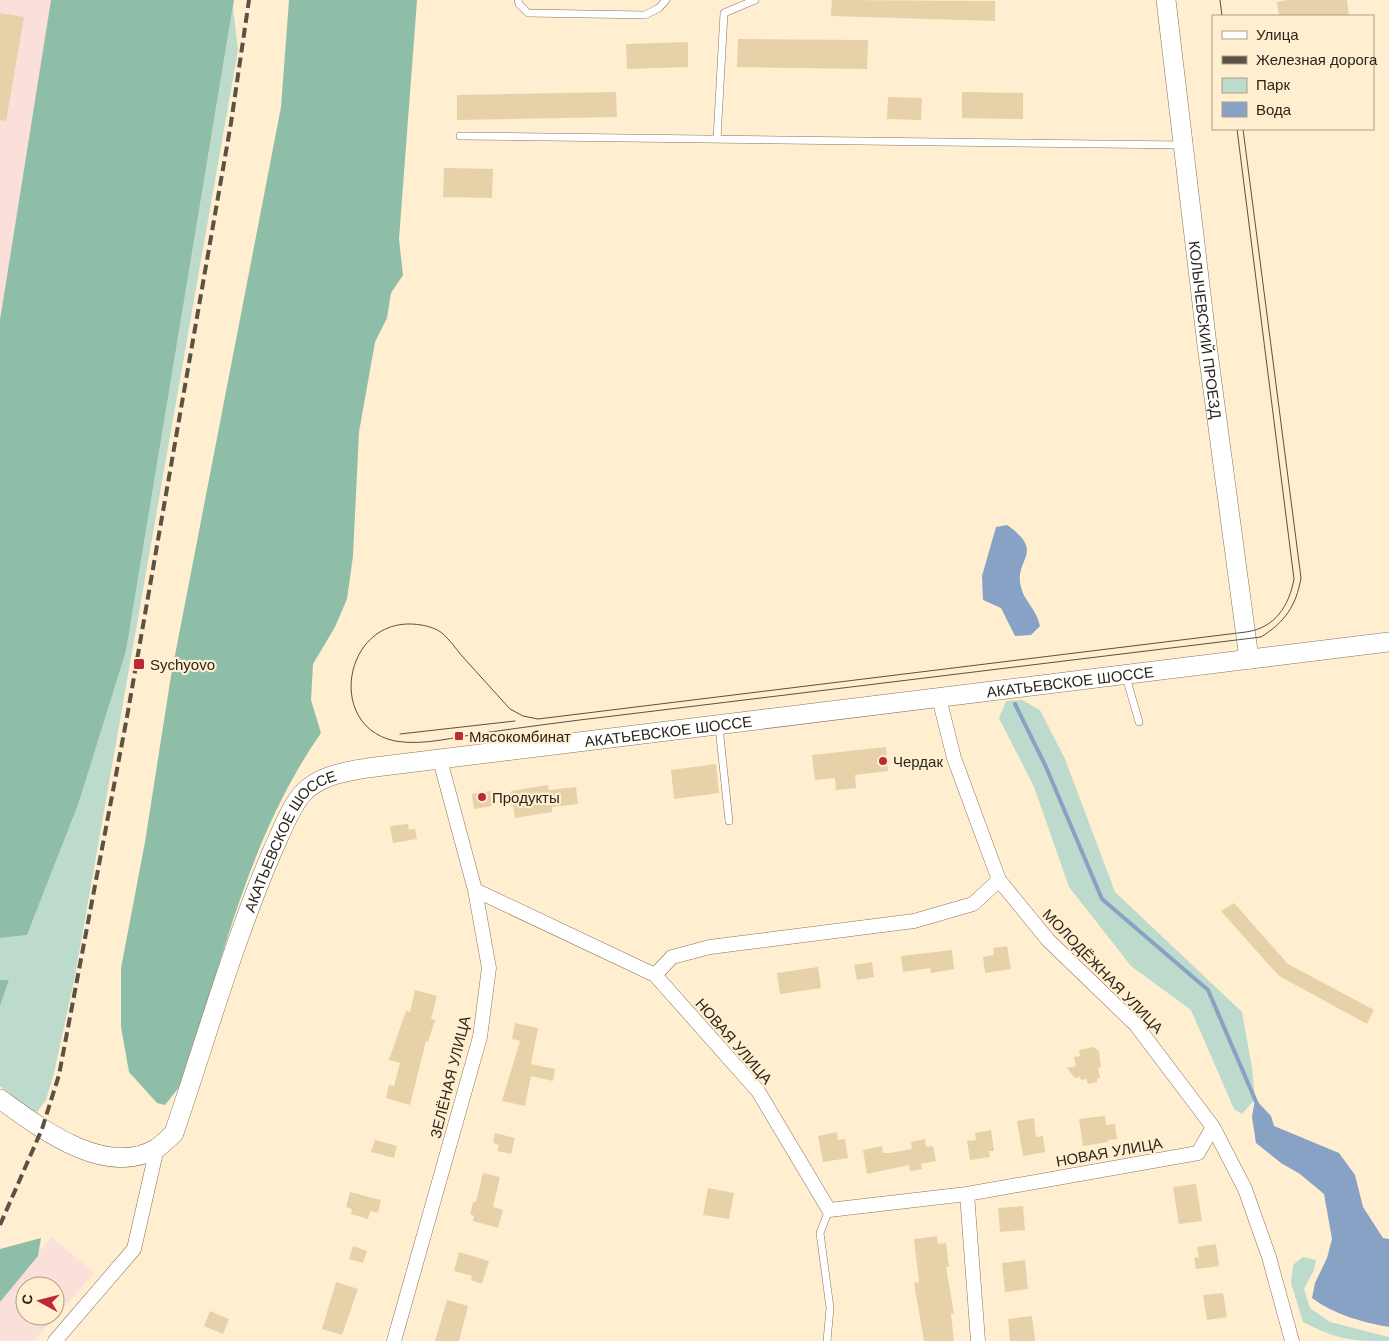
<svg xmlns="http://www.w3.org/2000/svg" width="1389" height="1341" font-family="Arial,sans-serif">
<style>
.industrial{fill:#fadfdb;fill-rule:evenodd}
.green{fill:#bddbcc}
.forest{fill:#8fbea8}
.water{fill:#87a2c4}
.lines{fill:none;stroke-linecap:round;stroke-linejoin:round}
.stream{stroke:#87a2c4;stroke-width:4}
.building{fill:#e7d1a8}
.lane-casing{stroke:#85765b;stroke-width:8}
.street-casing{stroke:#85765b;stroke-width:15}
.secondary-casing{stroke:#85765b;stroke-width:20}
.lane{stroke:#fff;stroke-width:7}
.street{stroke:#fff;stroke-width:14}
.secondary{stroke:#fff;stroke-width:19}
.tram{stroke:#5b5243;stroke-width:1}
.rail{stroke:#5b5243;stroke-width:4;stroke-dasharray:10 5;stroke-linecap:butt}
.poi-dot{fill:#bb2b35;stroke:#ffeed0;stroke-width:2}
.labels{text-anchor:middle;dominant-baseline:central;stroke-width:4.5;stroke-linejoin:round;paint-order:stroke}
.street-label{font-size:15px;fill:#2c261b;stroke:#ffeed0}
.poi-label{font-size:15px;fill:#2c261b;stroke:#ffeed0;text-anchor:start}
</style>
<rect width="100%" height="100%" fill="#ffeed0"/>
<path class="industrial" d="M0 0H51L0 320Z
M51 1237 94 1273 34 1341H0V1302ZM25 1286H55V1316H25Z"/>
<path class="green" d="M233 7 238 50 75 976 54 1073 46 1100 37 1112 28 1109 0 1086V1006L9 980H0V938L27 935 78 805 126 651Z
M1022 700 1040 710 1065 759 1115 892 1242 1012 1252 1068 1255 1099 1242 1114 1234 1109 1191 1010 1131 966 1069 887 1034 787 999 718 1006 701Z
M1303 1257 1316 1260 1314 1270 1304 1289 1310 1308 1330 1322 1389 1337V1341C1349 1341 1339 1340 1303 1322L1291 1283 1293 1265Z"/>
<path class="forest" d="M51 0H234L126 651 78 805 27 935 0 938V320Z
M289 0H417L399 239 403 275 391 293 387 318 375 342 359 432 353 556 347 599 335 627 313 664 311 700 321 733C249 836 221 963 184 1081L165 1105 157 1103 129 1072 121 1027V968L145 842 171 676 281 107Z
M0 980H9L0 1006Z
M41 1238 38 1256 0 1302V1249Z"/>
<path class="water" d="M1007 525C1047 553 1013 559 1021 587 1024 601 1036 608 1040 626L1031 635 1015 636 1001 608 983 600 982 576 996 527Z
M1255 1099 1271 1116 1274 1126 1339 1153 1355 1175 1363 1207 1383 1238 1389 1239V1327C1361 1322 1335 1315 1312 1298L1315 1283 1327 1258 1332 1239 1324 1194 1300 1174 1281 1163 1256 1143 1252 1117Z"/>
<g class="lines">
<path class="stream" d="M1015 704 1046 767 1102 899 1208 990 1257 1104"/>
</g>
<path class="building" d="M832 0 995 1V21L831 16Z
M1288 0H1347L1349 16H1279L1277 2Z
M0 13 24 17 6 121 0 120Z
M738 39 868 40 867 69 737 67Z
M688 42V67L627 69 626 44Z
M616 92 617 117 457 120V95Z
M962 92 1023 93V119L962 118Z
M888 97 922 98 921 120 887 119Z
M444 168 493 169 492 198 443 197Z
M886 747 888 771 855 775 856 788 836 790 835 778 815 780 812 755Z
M716 764 719 793 674 799 671 770Z
M548 785 549 790 576 787 578 804 552 807V812L515 818 511 791Z
M490 791 492 806 474 809 472 794Z
M408 824 409 830 415 829 417 839 393 843 390 826Z
M1234 903 1288 964 1374 1010 1367 1024 1279 976 1221 911Z
M1007 946 1011 969 985 973 983 957 994 955 993 948Z
M952 950 954 969 931 973 930 968 903 972 901 956Z
M872 962 874 977 857 980 854 965Z
M818 967 821 988 780 994 777 973Z
M415 990 437 996 431 1019 435 1020 428 1042 426 1041 410 1105 386 1098 389 1085 394 1086 400 1063 389 1060 406 1011 410 1012Z
M515 1023 538 1028 531 1064 555 1069 553 1081 531 1076 525 1106 502 1101 520 1041 512 1039Z
M1093 1047 1099 1051 1101 1067 1098 1068 1100 1078 1097 1079V1082L1088 1084 1086 1079 1081 1080 1080 1077 1075 1078 1067 1068 1076 1066 1074 1057 1080 1056 1079 1050Z
M1105 1116 1106 1125 1115 1124 1117 1139 1108 1140V1142L1083 1146 1079 1119Z
M1034 1118 1036 1137 1043 1136 1045 1152 1023 1156 1017 1121Z
M991 1130 994 1151H989L990 1157 970 1160 967 1141 976 1140 975 1133Z
M837 1132 838 1140 845 1139 848 1158 823 1162 818 1136Z
M495 1133 515 1138 511 1154 497 1151 499 1145 493 1143Z
M925 1139 926 1147 933 1146 936 1161 921 1164 922 1169 910 1171 909 1165 867 1174 863 1150 882 1146 883 1153H890L912 1149 911 1142Z
M375 1140 397 1146 394 1158 371 1152Z
M483 1173 500 1177 493 1207 503 1210 498 1228 473 1221 474 1216 470 1214 473 1202H476Z
M1196 1184 1202 1221 1179 1224 1173 1187Z
M708 1188 734 1193 729 1219 703 1215Z
M350 1192 381 1200 378 1213 370 1211 368 1219 351 1214 352 1209 346 1207Z
M1023 1206 1025 1230 1000 1232 998 1208Z
M937 1236 938 1244 946 1243 949 1267H946L954 1314H951L954 1341H924L914 1283 919 1282 914 1239Z
M1216 1244 1219 1266 1196 1269 1194 1258 1199 1257 1197 1247Z
M353 1246 367 1251 363 1263 349 1259Z
M459 1252 489 1261 482 1284 471 1280 472 1276 454 1271Z
M1025 1260 1028 1289 1005 1292 1002 1263Z
M336 1282 358 1289 342 1335 322 1329Z
M1223 1293 1227 1317 1207 1320 1203 1295Z
M447 1300 468 1306 459 1341H435Z
M210 1311 229 1319 223 1334 204 1326Z
M1032 1316 1035 1341H1010L1008 1319Z"/>
<g class="lines">
<g class="lane-casing">
<path id="lane" d="M518 0 519 4 528 13 645 15 659 8 666 0
M460 136 1183 145
M717 139 724 13 755 0
M1126 677 1139 722
M719 727 729 821
M827 1341 830 1308 820 1233 829 1210"/>
</g>
<g class="street-casing">
<path id="street" d="M939 698 954 758 999 880 1048 940 1136 1025 1213 1127 1245 1189 1269 1257 1292 1341
M475 890 655 975 758 1091 829 1210 967 1194 1198 1153 1213 1127
M655 975 672 957 710 947 914 921 973 904 999 880
M967 1194 978 1341
M55 1341 134 1249 157 1148
M394 1341 480 1037 489 968 475 890 440 760"/>
</g>
<g class="secondary-casing">
<g id="secondary">
<path id="s1" d="M1166 0 1207 345 1249 659"/>
<path id="s2" d="M0 1099C40 1128 106 1179 157 1148 163 1144 169 1138 174 1133 206 1039 233 943 272 852 280 835 291 805 304 792 321 775 345 772 367 768L1389 642"/>
</g>
</g>
<use href="#lane" class="lane"/>
<use href="#street" class="street"/>
<use href="#secondary" class="secondary"/>
<path class="tram" d="M1220 0 1222 16
M1237 129 1294 579C1289 606 1275 628 1246 632L538 719 523 716 510 709C494 691 478 674 462 656 456 649 450 640 443 634 438 629 428 626 421 625 345 612 323 726 395 741 423 746 455 737 483 733 526 727 569 721 613 716 829 690 1045 663 1261 637 1285 622 1296 606 1301 578L1243 129
M400 734 515 721"/>
<path class="rail" d="M0 1225 42 1129 59 1075 127 717 231 123 249 0"/>
</g>
<g class="poi-dot">
<rect x="133" y="658" width="12" height="12" rx="2.5"/>
<rect x="454" y="731" width="10" height="10" rx="2.5"/>
<circle cx="883" cy="761" r="5"/>
<circle cx="482" cy="797" r="5"/>
</g>
<g class="labels">
<g class="street-label">
<text stroke="none"><textPath href="#s1" startOffset="332">КОЛЫЧЕВСКИЙ ПРОЕЗД</textPath></text>
<text stroke="none"><textPath href="#s2" startOffset="1340">АКАТЬЕВСКОЕ ШОССЕ</textPath></text>
<text stroke="none"><textPath href="#s2" startOffset="935">АКАТЬЕВСКОЕ ШОССЕ</textPath></text>
<text stroke="none"><textPath href="#s2" startOffset="515">АКАТЬЕВСКОЕ ШОССЕ</textPath></text>
<text transform="translate(1103 971) rotate(46)">МОЛОДЁЖНАЯ УЛИЦА</text>
<text transform="translate(734 1041) rotate(49)">НОВАЯ УЛИЦА</text>
<text transform="translate(450 1077) rotate(-76)">ЗЕЛЁНАЯ УЛИЦА</text>
<text transform="translate(1109 1152) rotate(-10)">НОВАЯ УЛИЦА</text>
</g>
<g class="poi-label">
<text x="150" y="664">Sychyovo</text>
<text x="469" y="736">Мясокомбинат</text>
<text x="893" y="761">Чердак</text>
<text x="492" y="797">Продукты</text>
</g>
</g>
<rect x="1212" y="15" width="162" height="115" fill="#ffeed0" stroke="#ab9e88"/>
<rect x="1222" y="31" width="25" height="8" fill="#ffffff" stroke="#ab9e88"/>
<text x="1256" y="40" font-size="15" fill="#2c261b">Улица</text>
<rect x="1222" y="56" width="25" height="8" fill="#5b5243" stroke="#ab9e88"/>
<text x="1256" y="65" font-size="15" fill="#2c261b">Железная дорога</text>
<rect x="1222" y="78" width="25" height="15" fill="#bddbcc" stroke="#ab9e88"/>
<text x="1256" y="90" font-size="15" fill="#2c261b">Парк</text>
<rect x="1222" y="102" width="25" height="15" fill="#87a2c4" stroke="#ab9e88"/>
<text x="1256" y="115" font-size="15" fill="#2c261b">Вода</text>
<g transform="translate(40 1301) rotate(277)"><circle r="24" fill="#ffeed0" stroke="#ab9e88"/>
<path d="M0-4L9 19L0 12L-9 19Z" fill="#bb2b35"/>
<text y="-8" font-size="14" font-weight="bold" text-anchor="middle" fill="#2c261b">С</text>
</g>
</svg>
